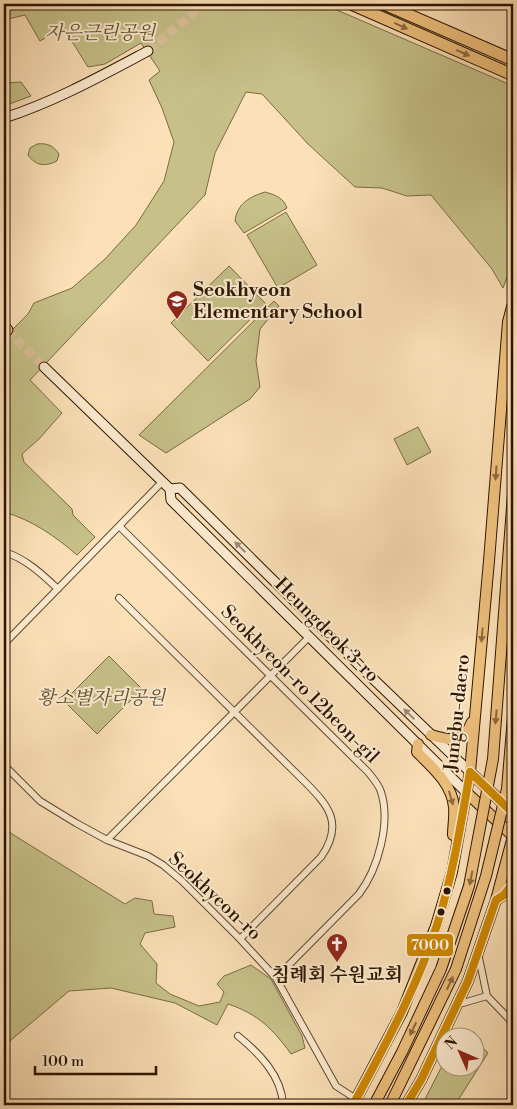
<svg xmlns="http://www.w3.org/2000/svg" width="517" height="1109" font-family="'Libre Bodoni','Noto Serif KR',serif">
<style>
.green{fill:#c7c189;stroke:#7a6a44}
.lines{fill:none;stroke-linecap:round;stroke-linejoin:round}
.secondary-tunnel{stroke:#ddc29c;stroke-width:9;stroke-dasharray:9 4.5;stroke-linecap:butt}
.street-casing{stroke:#61472e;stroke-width:8}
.secondary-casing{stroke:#2d1400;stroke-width:11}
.primary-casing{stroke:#2d1400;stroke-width:12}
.highway-casing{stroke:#2d1400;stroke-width:13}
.street{stroke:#fdecd1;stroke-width:6}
.secondary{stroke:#fdecd1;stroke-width:9}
.primary{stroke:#eec07c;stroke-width:10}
.highway{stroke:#eec07c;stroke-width:11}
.primary-bridge-casing{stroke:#2d1400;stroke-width:12;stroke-linecap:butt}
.primary-bridge{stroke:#eec07c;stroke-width:10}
.bus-1-casing{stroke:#fdecd1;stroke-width:11}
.bus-1{stroke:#cf8900;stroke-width:8}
.oneway{fill:#8e6a3e}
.oneway2{fill:#9f8b73}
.bus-dot{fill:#2d1400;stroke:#fdecd1;stroke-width:2}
.labels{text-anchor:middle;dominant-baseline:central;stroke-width:4;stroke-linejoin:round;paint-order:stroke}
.park-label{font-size:19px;font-style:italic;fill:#635130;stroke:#fdecd1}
.poi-label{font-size:19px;font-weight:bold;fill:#2d1400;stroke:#fdecd1;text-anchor:start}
.street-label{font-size:19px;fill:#2d1400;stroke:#fdecd1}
.line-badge{stroke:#fdecd1;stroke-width:2}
.badge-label{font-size:14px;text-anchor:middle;font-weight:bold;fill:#fff}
</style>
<rect width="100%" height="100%" fill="#fce1b8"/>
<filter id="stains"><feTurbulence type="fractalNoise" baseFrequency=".004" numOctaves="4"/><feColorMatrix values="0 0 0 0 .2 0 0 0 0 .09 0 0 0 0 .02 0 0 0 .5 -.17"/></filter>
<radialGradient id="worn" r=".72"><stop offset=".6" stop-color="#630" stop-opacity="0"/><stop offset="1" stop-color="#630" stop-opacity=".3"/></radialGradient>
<path class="green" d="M4 4H323L513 86V261L503 288 492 269 431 195 407 196 382 188 355 187 308 144 262 94 246 92 215 153 205 195 30 380 62 413 39 439 22 454 24 462 72 509 73 515 95 537 77 555C55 536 32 520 4 512V338L28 314 34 303 72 288 105 259 136 225 164 181 174 142 162 108 149 80 160 71 141 43 105 64 88 67 63 27 40 41 25 15 4 20Z
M21 82 31 96 4 106V83Z
M37 144C47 143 53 145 59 154L57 161C45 167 36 166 28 155L30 148Z
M265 192C275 195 283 197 287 208L244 233 235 221C237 204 249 197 265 192Z
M286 212 317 265 278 288 247 235Z
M229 266 266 304 208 361 171 323Z
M274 301 279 306 260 329 256 361 260 387 250 399 166 453 139 435Z
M418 427 431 452 407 465 394 439Z
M109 656 142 689 97 734 64 701Z
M4 826 12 834 125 904 135 898 152 901 154 914 173 916 175 927 145 933 140 944 157 964 156 983 170 994 199 1006 220 1002 224 992 217 984 224 976 251 965 271 979 302 1036 305 1048 291 1054C273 1029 258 1014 228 1004L217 1025 175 1003 111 988 69 991 4 1046Z
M475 1040 488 1053 455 1105H422L444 1062V1066H474Z"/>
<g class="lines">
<path class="secondary-tunnel" d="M148 51 204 4
M7 330 44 367"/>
<g class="street-casing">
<path id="street" d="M119 526 368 772C373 778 379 785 381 792 391 823 378 869 359 894L276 978
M4 552C25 558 42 574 58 589
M119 598 305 782C329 806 344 824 321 857L240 939
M4 644 162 482
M4 765 40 801 76 823 107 840 148 856 163 865 182 881 240 939 276 978 336 1086 356 1099
M107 840 310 636
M478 953 487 996
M487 996 513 1023
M456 1005 487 996
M238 1036C259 1053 282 1076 283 1105"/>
</g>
<g class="secondary-casing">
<path id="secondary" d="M4 118C54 102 101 76 148 51
M44 367 170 489 171 500 466 792
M170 489 180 488 367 673 470 772"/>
</g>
<g class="primary-casing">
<path id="primary" d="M431 735C451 741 463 744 472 722
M418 744 417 752C433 768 452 784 454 807 455 817 453 826 453 835
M470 772 513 813
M466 792 513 836
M496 900 504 895 513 883
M353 1105 402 1012 436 926 452 872 470 772 489 561 508 322 513 303
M406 1105 421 1080 468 981 496 900 513 836"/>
</g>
<g class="highway-casing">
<path id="highway" d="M351 4 513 75
M384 4 513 60
M4 327 7 330"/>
</g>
<use href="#street" class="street"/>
<use href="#secondary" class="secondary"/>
<use href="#primary" class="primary"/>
<use href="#highway" class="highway"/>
<g class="primary-bridge-casing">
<path id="primary-bridge" d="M374 1105 402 1052 441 969 469 886 493 759 513 494
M390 1105 456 969 486 876 507 789 513 717"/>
</g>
<use href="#primary-bridge" class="primary-bridge"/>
<g class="bus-1-casing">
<path id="bus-1" d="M470 772 513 813
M353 1105C384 1047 417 988 437 925 453 875 461 823 470 772
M406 1105 421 1080 468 981 496 900 504 895 513 883"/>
</g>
<use href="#bus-1" class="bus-1"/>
</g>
<defs><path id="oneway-solid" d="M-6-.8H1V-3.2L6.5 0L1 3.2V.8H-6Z" transform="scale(1.25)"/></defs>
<g class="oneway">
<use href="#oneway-solid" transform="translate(401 26) rotate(24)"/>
<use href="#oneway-solid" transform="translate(463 53) rotate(24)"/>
<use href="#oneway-solid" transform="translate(496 473) rotate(94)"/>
<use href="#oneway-solid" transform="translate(482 635) rotate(95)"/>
<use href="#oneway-solid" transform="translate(496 717) rotate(95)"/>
<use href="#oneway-solid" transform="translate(451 798) rotate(74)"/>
<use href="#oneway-solid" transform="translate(471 878) rotate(101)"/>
<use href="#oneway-solid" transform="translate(450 983) rotate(-65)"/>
<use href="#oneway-solid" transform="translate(413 1029) rotate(115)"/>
</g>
<g class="oneway2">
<use href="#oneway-solid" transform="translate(240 547) rotate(-136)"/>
<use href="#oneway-solid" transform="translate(409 714) rotate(-136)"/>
</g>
<defs>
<g id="school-pin" transform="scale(1.125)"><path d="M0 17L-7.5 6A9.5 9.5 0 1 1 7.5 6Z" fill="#8f2418" stroke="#fdecd1"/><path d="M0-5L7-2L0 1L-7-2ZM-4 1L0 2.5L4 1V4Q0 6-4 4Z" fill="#fff"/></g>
<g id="church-pin" transform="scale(1.125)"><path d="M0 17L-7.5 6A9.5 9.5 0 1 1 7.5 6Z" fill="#8f2418" stroke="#fdecd1"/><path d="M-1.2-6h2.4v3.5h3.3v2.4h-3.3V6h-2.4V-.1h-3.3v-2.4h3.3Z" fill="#fff"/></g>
</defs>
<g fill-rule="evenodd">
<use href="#school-pin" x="177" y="301"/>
<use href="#church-pin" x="337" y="944"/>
</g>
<g class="bus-dot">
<circle cx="447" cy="891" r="4.5"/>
<circle cx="441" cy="912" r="4.5"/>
</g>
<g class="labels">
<g class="park-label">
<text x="100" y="33">자은근린공원</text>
<text x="101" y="698">황소별자리공원</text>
</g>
<g class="poi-label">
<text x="193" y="290">Seokhyeon<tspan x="193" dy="22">Elementary School</tspan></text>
<text x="337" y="975" text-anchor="middle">침례회 수원교회</text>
</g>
<g class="street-label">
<text transform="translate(327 630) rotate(45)">Heungdeok 3-ro</text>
<text transform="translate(300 684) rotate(45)">Seokhyeon-ro 12beon-gil</text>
<text transform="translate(457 713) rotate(-84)">Jungbu-daero</text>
<text transform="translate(215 896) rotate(43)">Seokhyeon-ro</text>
</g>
</g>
<rect class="line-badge" x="406" y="933" width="48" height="24" rx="5" fill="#cf8900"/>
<g class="badge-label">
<text x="430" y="950">7000</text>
</g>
<rect width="517" height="1109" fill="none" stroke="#fce1b8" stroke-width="20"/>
<rect x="5" y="5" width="507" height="1099" fill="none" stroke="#2d1400" stroke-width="2.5"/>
<rect x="10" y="10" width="497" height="1089" fill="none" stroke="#2d1400"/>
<g transform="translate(460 1052) rotate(315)"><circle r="24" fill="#fdecd1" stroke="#aa967d"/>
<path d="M0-4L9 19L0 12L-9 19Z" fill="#8f2418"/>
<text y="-8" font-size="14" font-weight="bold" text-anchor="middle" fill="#2d1400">N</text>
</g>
<path d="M35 1066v8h121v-8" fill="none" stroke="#2d1400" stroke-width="2.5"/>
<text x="42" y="1066" font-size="15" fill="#2d1400" stroke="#fdecd1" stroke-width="4" paint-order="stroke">100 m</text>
<rect width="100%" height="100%" filter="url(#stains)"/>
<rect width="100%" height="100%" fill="url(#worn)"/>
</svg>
